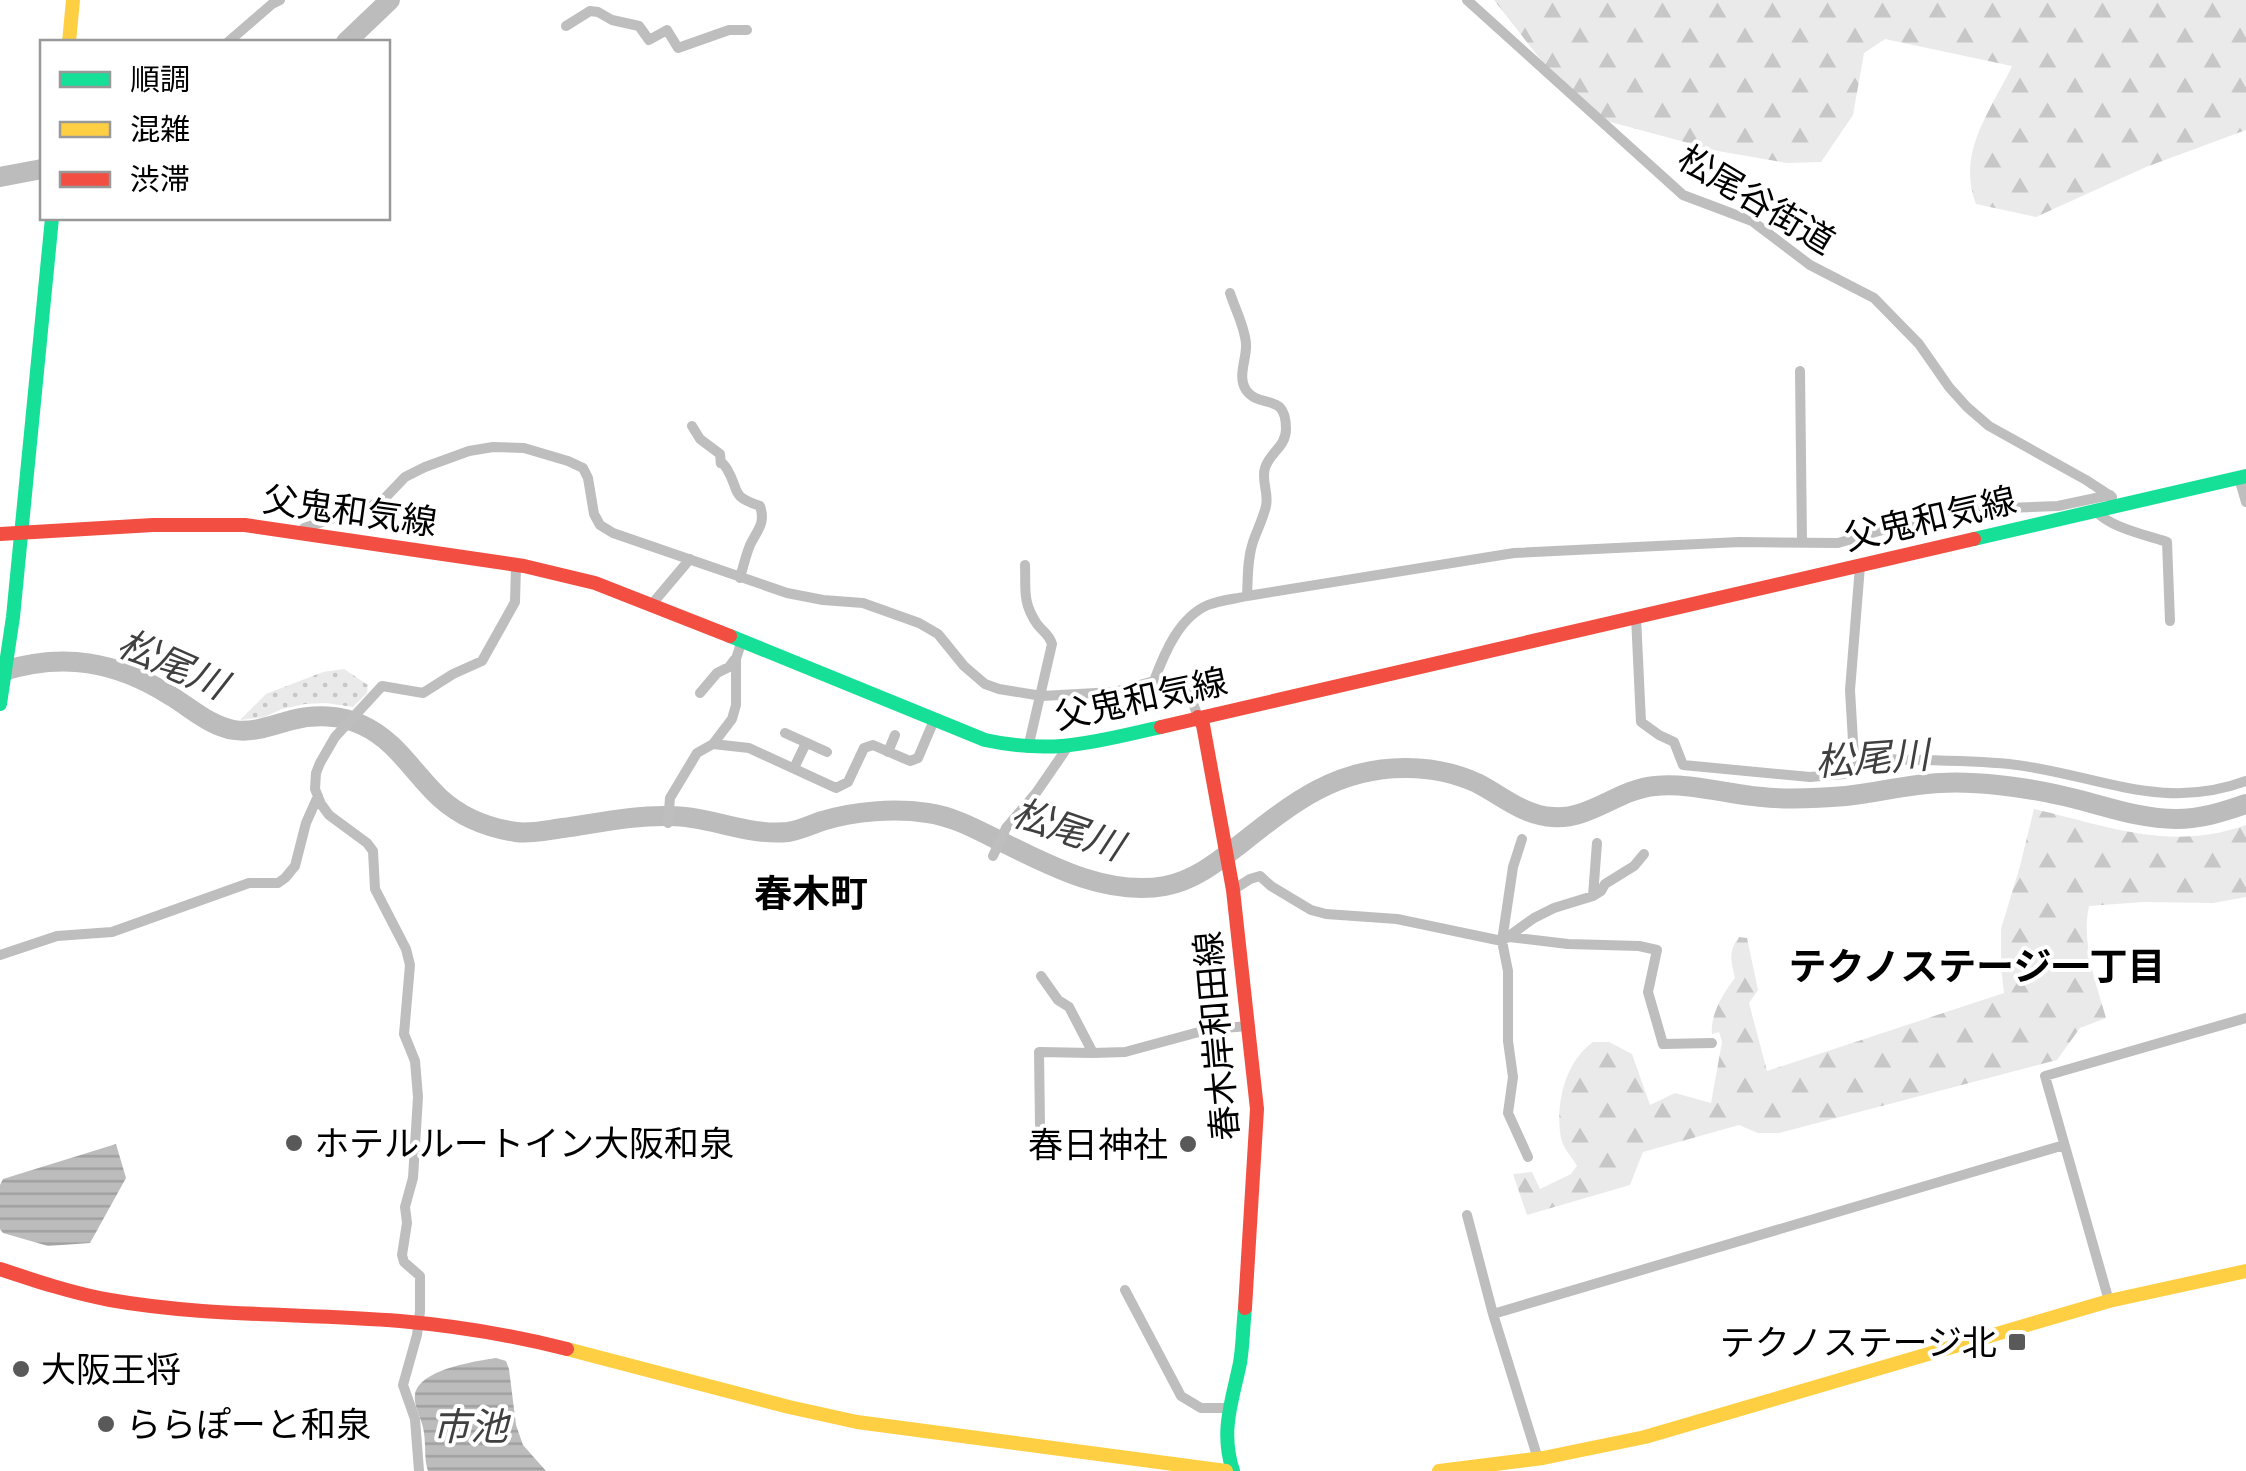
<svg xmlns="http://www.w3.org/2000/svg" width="2246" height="1471" font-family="'PT Sans Narrow','Noto Sans JP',sans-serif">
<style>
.grass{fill:url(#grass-dots)}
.forest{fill:url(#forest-firs)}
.water{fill:url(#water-rules)}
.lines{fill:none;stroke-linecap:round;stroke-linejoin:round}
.river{stroke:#bcbcbc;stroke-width:20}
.street{stroke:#bebebe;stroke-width:10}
.fast{stroke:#16e098;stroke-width:14}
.slow{stroke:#ffcf43;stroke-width:14}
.jam{stroke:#f24e42;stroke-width:14}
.poi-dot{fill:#595959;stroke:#fff;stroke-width:4}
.labels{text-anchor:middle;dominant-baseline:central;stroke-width:8;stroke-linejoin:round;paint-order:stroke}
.street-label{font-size:35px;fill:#000;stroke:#fff}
.poi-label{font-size:35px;fill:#000;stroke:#fff;text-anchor:start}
.water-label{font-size:38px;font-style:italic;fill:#404040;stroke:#fff}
.neighbourhood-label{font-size:38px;font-weight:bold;fill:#000;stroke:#fff}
</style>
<defs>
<pattern id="grass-dots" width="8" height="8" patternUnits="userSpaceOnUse" patternTransform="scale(2.5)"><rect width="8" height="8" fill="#eaeaea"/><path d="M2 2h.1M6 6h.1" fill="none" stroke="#c7c7c7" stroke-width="1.8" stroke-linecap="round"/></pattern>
<pattern id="forest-firs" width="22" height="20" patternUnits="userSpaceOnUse" patternTransform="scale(2.5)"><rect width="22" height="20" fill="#eaeaea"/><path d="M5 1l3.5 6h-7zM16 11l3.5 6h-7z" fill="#c7c7c7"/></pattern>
<pattern id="water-rules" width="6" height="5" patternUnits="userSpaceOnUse" patternTransform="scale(2.5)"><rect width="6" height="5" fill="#bcbcbc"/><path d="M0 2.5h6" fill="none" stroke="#a0a0a0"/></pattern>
</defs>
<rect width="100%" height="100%" fill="#fff"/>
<path class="grass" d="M344 669 368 685 367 693 353 707 326 703 305 704 282 709 264 717 240 720 266 694 323 672Z"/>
<path class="forest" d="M1494 0H2246V130L2146 167 2036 217 1976 204C1956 152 1991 111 2012 66L1885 39 1864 53 1853 115 1821 162 1787 163 1718 151 1607 121 1547 68Z
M2034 809C2108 826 2170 852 2246 825V897L2213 903 2143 902 2089 906C2081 943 2096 983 2106 1018L2080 1028 2057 1060 1779 1133H1758L1739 1125 1643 1152 1630 1185 1527 1215 1513 1174 1532 1172 1540 1189 1571 1174 1577 1166C1572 1157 1563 1148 1561 1138 1555 1104 1565 1062 1593 1042H1609L1632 1054 1650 1105 1675 1093 1711 1103 1722 1042 1719 1032 1712 1034C1710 1015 1723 993 1735 978 1731 962 1728 951 1739 937L1747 938 1758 990 1749 1003 1767 1071 2004 993 2001 967V929L2020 866Z"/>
<path class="water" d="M116 1144 126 1178 90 1243 48 1246 3 1233 0 1229V1185L3 1179Z
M496 1358 506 1361 509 1369 516 1425 523 1445 546 1471H428C424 1459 426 1446 424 1433 423 1421 413 1406 415 1395 418 1370 475 1361 496 1358Z"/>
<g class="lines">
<path class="river" d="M346 42 390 0
M0 177 42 169
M0 672C63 652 116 661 171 696 191 708 210 726 234 730 254 733 273 725 292 720 315 714 341 715 362 725 397 741 413 773 440 798 461 817 488 828 516 832 532 834 547 830 563 828 598 823 634 815 670 816 710 816 746 836 788 832 801 830 810 825 822 821 855 811 894 808 928 813 956 817 981 832 1006 844 1054 868 1109 896 1165 886 1193 881 1216 863 1238 846 1291 804 1336 767 1407 768 1432 768 1455 773 1477 783 1501 795 1524 816 1553 817 1589 820 1619 789 1655 786 1694 782 1735 797 1774 798 1798 799 1822 798 1846 796 1877 793 1909 784 1940 783 1977 781 2024 787 2059 795 2098 803 2136 819 2176 819 2201 819 2223 812 2246 804"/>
<path class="street" d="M1467 0 1683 195 1752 221 1810 265 1874 298 1919 344 1949 387 1967 407 1989 426 2086 480 2112 497
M566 26 590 11 598 12 612 20 639 26 649 40 667 30 678 48 729 30H747
M228 42 272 4 280 0
M1230 293C1235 309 1245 327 1246 344 1247 359 1237 376 1246 390 1260 410 1286 391 1286 429 1286 447 1270 452 1265 468 1261 480 1269 493 1266 506 1263 519 1257 530 1253 542 1247 560 1248 578 1247 596
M1800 371 1802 541
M692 426 700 439 720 454C722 472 718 455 727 469 741 493 729 495 760 506 766 524 757 530 750 545 746 555 743 567 740 578
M2239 478 2246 502
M2096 511C2109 527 2146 535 2167 542L2170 621
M300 533 304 528 373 505 384 499 405 477 425 467 469 451 493 447 524 448 568 461 583 468 588 478 594 514 600 525 613 533 787 593 823 600 863 603 919 623 938 634 964 666 985 684 999 689 1042 696 1114 692 1154 681 1175 684 1190 695 1198 717
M1025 565C1026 589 1022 602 1037 624 1043 632 1049 634 1052 644L1028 748
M652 604 690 559
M1636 617 1641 722 1659 735 1674 742 1683 765 1810 777 1844 774 1854 758C1906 761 1958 759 2009 764 2093 773 2161 813 2246 781
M1154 681C1164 654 1179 617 1208 605 1220 600 1235 599 1247 596L1514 553 1739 542 1838 543 1951 510 2058 506 2110 495
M700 693 717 673 729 667 735 659
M785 733 827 752
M713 744 749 748 836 788 848 782 864 748 873 745 910 761 918 758 935 718
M888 752 895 735
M1854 758 1850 690 1860 566
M794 768 806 743
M668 823 670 798 697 753 713 744 732 719 736 705V659L742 640
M1522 839 1513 867 1502 941 1508 971V1041L1513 1077 1508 1113 1528 1157
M993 856 1006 828 1036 793 1067 748
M1233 890 1250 879 1260 876 1271 886 1311 910 1326 914 1397 919 1502 941 1534 918 1554 908 1593 896 1601 891 1605 884 1634 866 1644 854
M1593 896 1597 843
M1509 937 1568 944 1639 946 1657 950 1648 992 1663 1044 1712 1043
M0 955 57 936 112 932 249 883H278L285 878 295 866 306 823 318 796
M1041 976 1058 1000 1069 1007 1093 1053 1125 1052 1210 1029 1249 1026
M1040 1125 1039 1052 1093 1053
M1467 1215 1493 1314 1538 1459
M1125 1290 1181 1396 1201 1408H1230
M2109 1301 2045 1076 2246 1018
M1493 1314 2064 1145
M419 1471 415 1419 403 1385 417 1335 420 1311V1276L404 1262 402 1255 407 1223 405 1207 413 1178 418 1097 415 1061 404 1034 410 965 406 949 375 889 373 851 367 843 329 815 321 804 315 789 316 773 320 763 335 737 382 686 423 693 453 674 482 661 515 602 516 565"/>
<path class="fast" d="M1974 539 2246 476
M730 636 985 740C1054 755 1094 742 1161 727
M0 704 13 617 52 218
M1233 1471C1220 1431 1232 1402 1240 1363 1243 1345 1243 1326 1245 1308"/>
<path class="slow" d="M69 42 73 0
M567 1349 789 1407 857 1422 1226 1471
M1439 1471 1543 1458 1645 1437 2109 1301 2246 1271"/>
<path class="jam" d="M0 534 153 525H245L524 566 595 583 730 636
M1198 717 1203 725 1233 890 1257 1109 1245 1308
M1161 727 1974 539
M0 1269C36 1281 72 1293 110 1300 206 1317 304 1313 400 1321 457 1326 512 1335 567 1349"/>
</g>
<g class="poi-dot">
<circle cx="294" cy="1143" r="10"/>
<circle cx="1188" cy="1144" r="10"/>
<rect x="2007" y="1332" width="20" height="20" rx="5"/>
<circle cx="21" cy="1369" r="10"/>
<circle cx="106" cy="1424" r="10"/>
</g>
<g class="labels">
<g class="street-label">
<text transform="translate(1757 199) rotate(31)">松尾谷街道</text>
<text transform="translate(350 510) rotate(8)">父鬼和気線</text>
<text transform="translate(1930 518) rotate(-13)">父鬼和気線</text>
<text transform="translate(1141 698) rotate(-12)">父鬼和気線</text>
<text transform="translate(1216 1036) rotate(-95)">春木岸和田線</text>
</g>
<g class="poi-label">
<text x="314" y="1143">ホテルルートイン大阪和泉</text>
<text x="1168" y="1144" text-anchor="end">春日神社</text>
<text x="1997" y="1342" text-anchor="end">テクノステージ北</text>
<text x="41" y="1369">大阪王将</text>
<text x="126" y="1424">ららぽーと和泉</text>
</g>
<g class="water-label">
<text transform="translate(173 663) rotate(24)">松尾川</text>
<text transform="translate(1872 757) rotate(-4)">松尾川</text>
<text transform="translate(1068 828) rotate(19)">松尾川</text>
<text x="470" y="1425">市池</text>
</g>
<g class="neighbourhood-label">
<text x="811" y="892">春木町</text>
<text x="1977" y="965">テクノステージ一丁目</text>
</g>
</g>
<rect x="40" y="40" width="350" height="180" fill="#ffffff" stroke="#999999" stroke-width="2.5"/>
<rect x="60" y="72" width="50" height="15" fill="#16e098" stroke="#999999" stroke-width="2.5"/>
<text x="130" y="90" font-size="30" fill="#000000">順調</text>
<rect x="60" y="122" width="50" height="15" fill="#ffcf43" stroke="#999999" stroke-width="2.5"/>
<text x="130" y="140" font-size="30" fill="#000000">混雑</text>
<rect x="60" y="172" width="50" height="15" fill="#f24e42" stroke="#999999" stroke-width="2.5"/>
<text x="130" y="190" font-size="30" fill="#000000">渋滞</text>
</svg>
